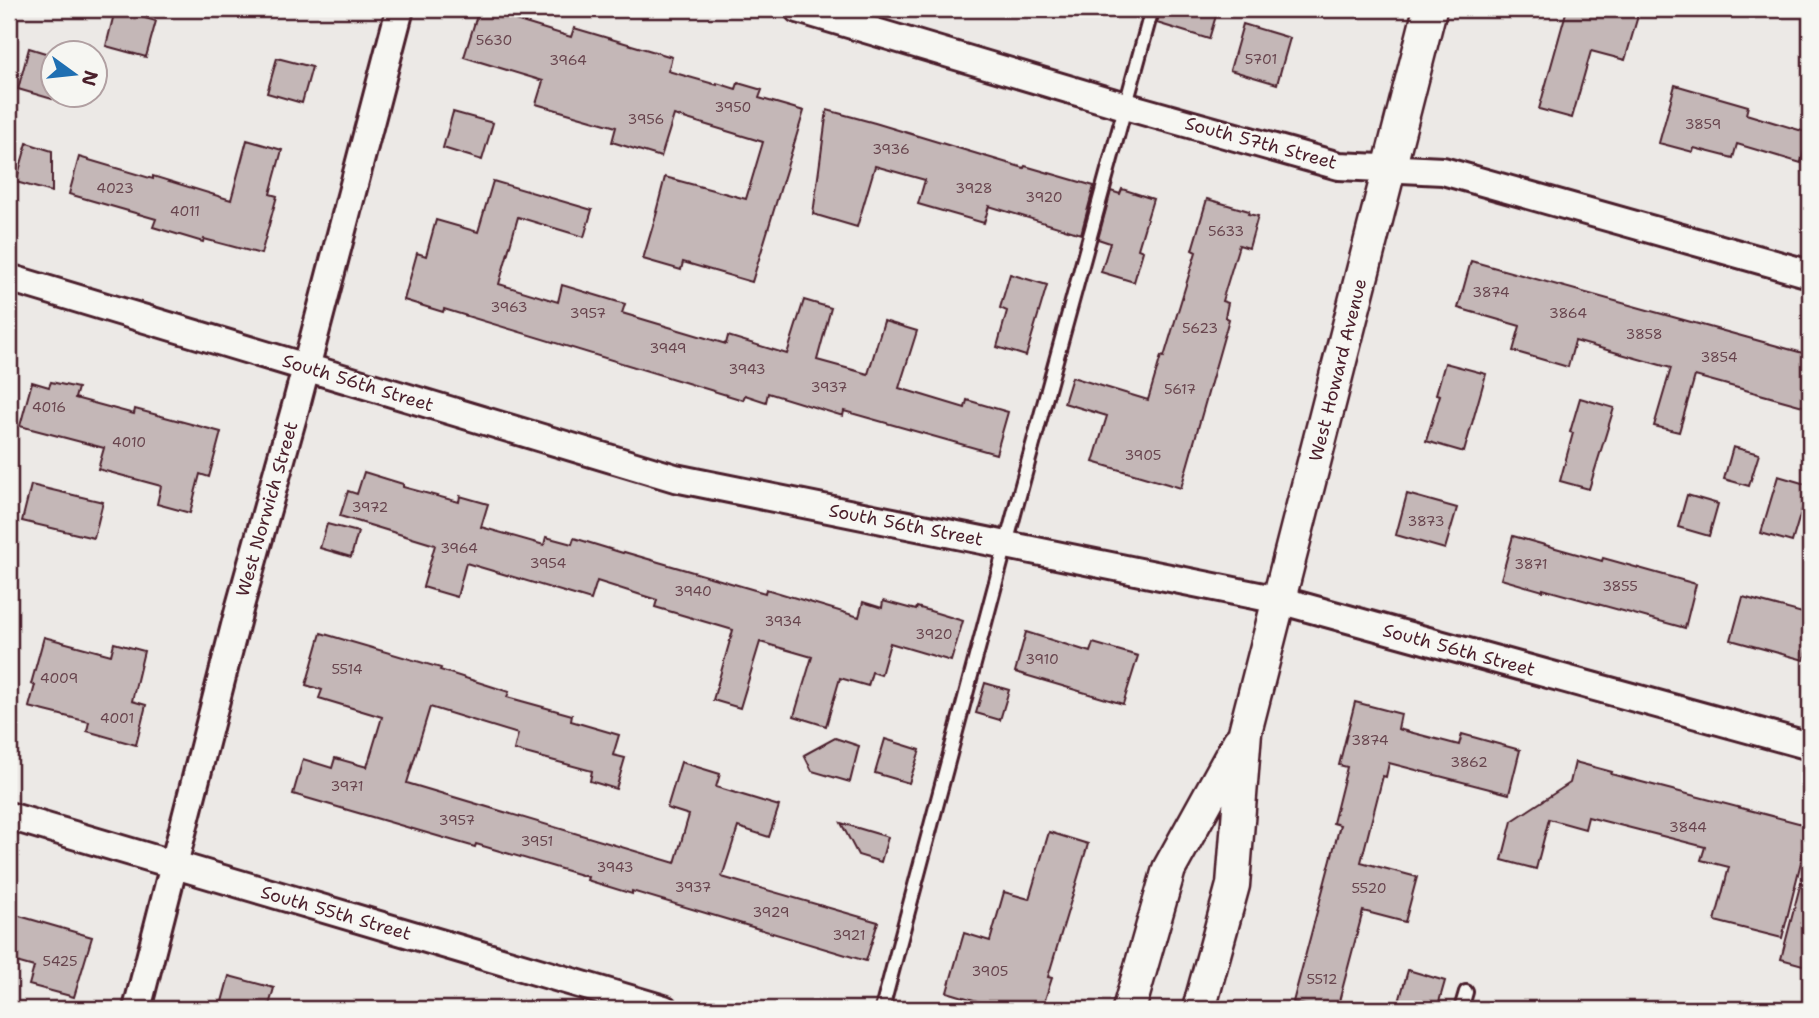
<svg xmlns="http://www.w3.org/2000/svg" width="1819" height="1018" font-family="'Shantell Sans',sans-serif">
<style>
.building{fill:#c4b7b7;stroke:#4a1f2b;stroke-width:2}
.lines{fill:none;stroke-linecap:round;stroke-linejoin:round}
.service-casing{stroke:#4a1f2b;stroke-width:18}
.minor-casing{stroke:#4a1f2b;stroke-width:32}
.tertiary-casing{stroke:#4a1f2b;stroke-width:37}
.service{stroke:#f6f6f2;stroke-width:12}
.minor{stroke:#f6f6f2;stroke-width:26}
.tertiary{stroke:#f6f6f2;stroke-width:32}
.labels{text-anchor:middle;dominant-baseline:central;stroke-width:5;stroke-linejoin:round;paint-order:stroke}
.number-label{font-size:14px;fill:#68454e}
.street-label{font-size:18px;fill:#4a1f2b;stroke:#f6f6f2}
</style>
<rect width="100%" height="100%" fill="#ece9e6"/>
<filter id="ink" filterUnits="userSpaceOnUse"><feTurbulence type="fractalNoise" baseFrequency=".0143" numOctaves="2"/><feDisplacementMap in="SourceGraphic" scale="14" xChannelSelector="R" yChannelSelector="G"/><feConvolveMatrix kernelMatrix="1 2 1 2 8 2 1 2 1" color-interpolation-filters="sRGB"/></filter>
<g filter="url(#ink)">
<path class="building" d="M479 9 571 37 574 28 672 57 668 71 717 85V83L736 89 738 83 762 90 759 98 804 111 752 282 683 262 681 270 643 259 657 212H656L665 177 746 199 763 142 674 115 661 157 612 142 616 127 536 104 543 81 464 57Z
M1161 9H1218L1209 39 1157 23Z
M1567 9H1640L1625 60 1591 51 1572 118 1539 109Z
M115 10 156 21 146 57 106 46Z
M1243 24 1290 38 1277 84 1230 70Z
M29 48 52 55V99L18 89Z
M277 58 312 67 302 103 267 93Z
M1675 85 1748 106 1746 114 1809 133 1801 163 1737 144 1733 158 1694 148 1693 152 1659 143Z
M827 110 875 123 1024 168 1025 166 1094 186 1081 234 989 206 984 223 918 204 925 180 875 166 857 227 813 214Z
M453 112 493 123 482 160 443 148Z
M247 140 282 150 270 194 277 196 261 254 204 239 203 242 153 227 156 219 69 194 79 157 153 179V176L231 200Z
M27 143 52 151V192L16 182Z
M493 181 592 210 584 237 518 217 499 284 558 302 562 285 625 304 622 313 726 344 728 336 787 354 804 300 831 308 817 360 868 374 884 321 917 331 899 388 965 408 967 400 1008 412 996 454 844 411 843 416 768 393 766 402 745 395 743 400 444 309 443 312 404 300 417 253 426 256 436 220 478 232Z
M1122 189 1153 199 1138 249 1143 251 1134 282 1101 272 1110 243 1098 239 1111 191 1120 194Z
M1207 199 1249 211 1248 214 1258 216 1249 248 1239 245 1222 301 1228 303 1225 317 1229 319 1181 488 1093 462 1107 416 1064 403 1072 377 1148 400 1161 356 1164 357 1196 252 1192 250Z
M1471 261 1810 355V408L1695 376 1679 432 1654 426 1671 368 1575 341 1568 367 1513 351 1520 326 1458 308Z
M1010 274 1047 285 1026 356 997 347 1007 311 1000 308Z
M1445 363 1486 374 1464 452 1426 441 1440 395 1436 394Z
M32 382 49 387 51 382 78 388 75 398 134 414 135 409 221 432 209 477 200 474 190 513 157 504 161 486 98 469 104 448 20 426Z
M1580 398 1614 408 1589 489 1560 481 1573 433 1570 432Z
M1733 447 1759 454 1749 486 1724 479Z
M364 472 403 484V487L459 502 460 496 488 504 481 527 544 545 546 537 572 544 574 538 623 553 624 552 765 593 766 589 859 617 863 602 882 608 883 601 916 610 917 607 963 621 951 661 890 643 881 675 872 672 868 686 840 678 826 726 794 716 812 657 760 642 740 708 713 700 733 630 655 607 657 600 597 581 591 600 466 563 457 597 423 587 435 545 340 516 348 491 357 494Z
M1778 476 1809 485 1792 542 1761 533Z
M31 485 103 502 94 538 22 521Z
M1407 494 1457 508 1445 549 1396 535Z
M1687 495 1718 504 1709 536 1678 527Z
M327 524 358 532 351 557 320 548Z
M1513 536 1602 561 1603 558 1696 584 1685 628 1543 589V591L1501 579Z
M1743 597 1810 615V636L1804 660 1731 640Z
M1026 632 1090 652 1093 643 1138 656 1123 704 1015 672Z
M321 633 441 668 440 670 509 692 507 697 572 715 571 721 619 735 613 755 625 758 616 789 590 781 592 771 514 750 518 734 430 707 407 783 675 863 689 815 667 808 681 762 720 774 716 787 779 806 769 837 738 827 722 877 878 922 866 961 632 891V894L587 880 588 877 476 844 475 847 293 794 303 759 332 768 335 758 367 767 382 717 319 698 322 690 306 685Z
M44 637 111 655 114 643 144 651 132 701 146 705 136 745 87 731 89 722 29 707 35 685 31 684Z
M985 683 1009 690 1000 720 976 713Z
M1355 702 1401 714 1398 729 1459 745 1462 734 1520 750 1509 794 1389 763 1386 777 1383 776 1361 862 1417 877 1405 922 1363 911 1337 1009H1321L1293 1002 1340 825 1333 823 1347 767 1339 765Z
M835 738 859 746 850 782 812 771 804 755Z
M885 739 920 750 909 783 875 773Z
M1575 762 1612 772 1611 774 1810 826 1782 938 1715 921 1729 867 1701 860 1705 847 1588 817 1585 829 1549 819 1536 869 1502 860 1512 821 1570 783Z
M841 823 888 837 881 862 858 855Z
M1049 832 1088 844 1048 977 1052 978 1042 1009H1004L947 992 964 933 990 941 1004 892 1029 899Z
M1801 882 1810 883V967L1781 959Z
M9 913 92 937 74 997 29 985 34 967 9 960Z
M1408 970 1445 981 1437 1009H1397Z
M229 976 274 988 268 1009H220Z"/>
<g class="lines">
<g class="service-casing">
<path id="service" d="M882 1009 1017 503 1152 9
M1461 1009 1466 992"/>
</g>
<g class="minor-casing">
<path id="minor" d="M798 9 1125 106 1339 166 1443 171 1810 274
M9 278 675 478 1279 600 1810 746
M9 816 664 1009
M137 1009 240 606 297 402 400 9"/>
</g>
<g class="tertiary-casing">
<path id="tertiary" d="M1129 1009 1169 869 1239 742
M1199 1009 1233 885 1245 732 1430 9"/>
</g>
<use href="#service" class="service"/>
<use href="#minor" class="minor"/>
<use href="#tertiary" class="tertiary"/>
</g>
</g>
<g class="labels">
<g class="number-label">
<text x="494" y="40">5630</text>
<text x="1261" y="59">5701</text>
<text x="568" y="60">3964</text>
<text x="733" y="107">3950</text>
<text x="646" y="119">3956</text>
<text x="1703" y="124">3859</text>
<text x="891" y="149">3936</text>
<text x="115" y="188">4023</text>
<text x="974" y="188">3928</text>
<text x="1044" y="197">3920</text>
<text x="185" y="211">4011</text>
<text x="1226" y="231">5633</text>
<text x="1491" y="292">3874</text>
<text x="509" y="307">3963</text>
<text x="588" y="313">3957</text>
<text x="1568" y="313">3864</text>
<text x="1200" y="328">5623</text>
<text x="1644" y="334">3858</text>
<text x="668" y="348">3949</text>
<text x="1719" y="357">3854</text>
<text x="747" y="369">3943</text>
<text x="829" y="387">3937</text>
<text x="1180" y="389">5617</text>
<text x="49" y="407">4016</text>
<text x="129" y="442">4010</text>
<text x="1143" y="455">3905</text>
<text x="370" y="507">3972</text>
<text x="1426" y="521">3873</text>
<text x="459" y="548">3964</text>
<text x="548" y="563">3954</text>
<text x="1531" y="564">3871</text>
<text x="1620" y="586">3855</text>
<text x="693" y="591">3940</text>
<text x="783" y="621">3934</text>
<text x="934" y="634">3920</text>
<text x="1042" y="659">3910</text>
<text x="347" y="669">5514</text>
<text x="59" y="678">4009</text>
<text x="117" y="718">4001</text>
<text x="1370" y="740">3874</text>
<text x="1469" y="762">3862</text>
<text x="347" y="786">3971</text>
<text x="457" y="820">3957</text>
<text x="1688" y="827">3844</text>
<text x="537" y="841">3951</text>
<text x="615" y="867">3943</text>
<text x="693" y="887">3937</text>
<text x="1369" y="888">5520</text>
<text x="771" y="912">3929</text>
<text x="849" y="935">3921</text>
<text x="60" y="961">5425</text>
<text x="990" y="971">3905</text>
<text x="1322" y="979">5512</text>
</g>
<g class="street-label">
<text transform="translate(1261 143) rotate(15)">South 57th Street</text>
<text transform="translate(1338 370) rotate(-76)">West Howard Avenue</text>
<text transform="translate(358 383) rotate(17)">South 56th Street</text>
<text transform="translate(267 509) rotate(-74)">West Norwich Street</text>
<text transform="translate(906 525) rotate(11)">South 56th Street</text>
<text transform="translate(1459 650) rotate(15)">South 56th Street</text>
<text transform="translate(336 913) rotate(16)">South 55th Street</text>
</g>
</g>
<rect width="1819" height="1018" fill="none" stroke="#f6f6f2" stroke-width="35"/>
<rect x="18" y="18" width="1784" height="983" fill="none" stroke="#4a1f2b" stroke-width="2.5" filter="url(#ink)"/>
<g transform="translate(74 74) rotate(105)"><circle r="33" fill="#f6f6f2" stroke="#b1a0a2" stroke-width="2"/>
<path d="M0-5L12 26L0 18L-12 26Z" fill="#1f6fb2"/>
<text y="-10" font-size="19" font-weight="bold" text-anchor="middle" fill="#4a1f2b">N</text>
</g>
</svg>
